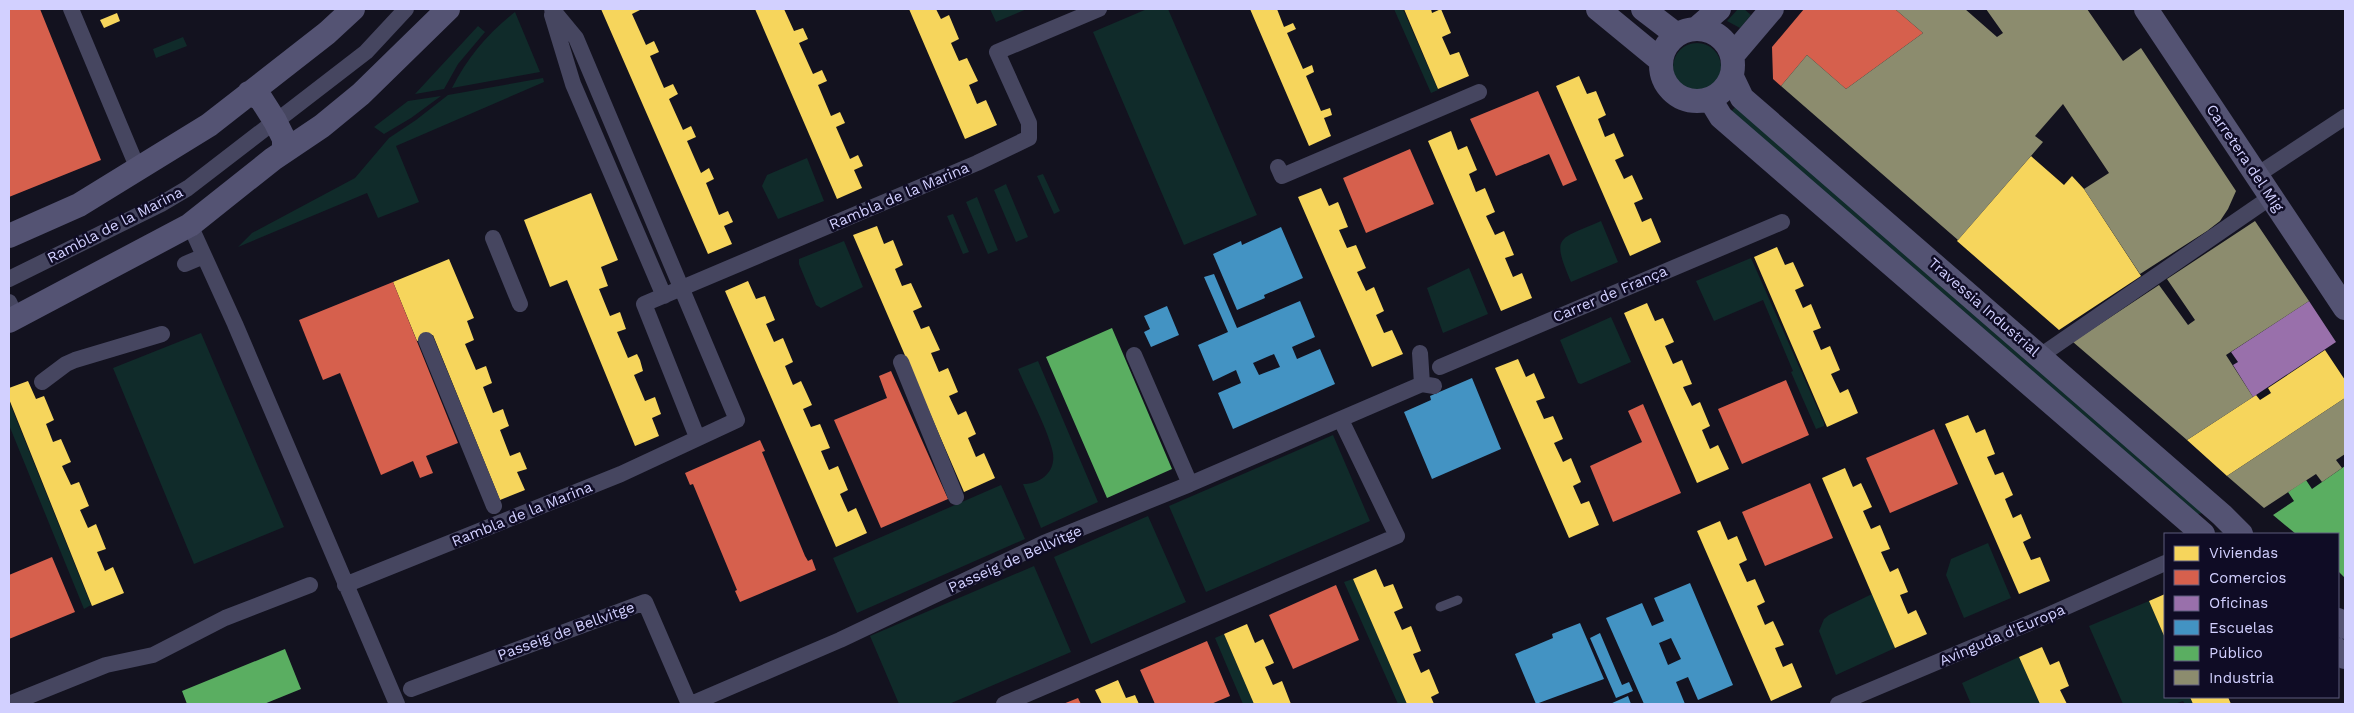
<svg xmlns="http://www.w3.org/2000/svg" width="2354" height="713" font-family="'Work Sans',sans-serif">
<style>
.green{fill:#102b2a}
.homes{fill:#f6d55c}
.shops{fill:#d6604d}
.offices{fill:#9970ab}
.schools{fill:#4393c3;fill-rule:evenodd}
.public{fill:#5aae61}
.industry{fill:#8c8c6e}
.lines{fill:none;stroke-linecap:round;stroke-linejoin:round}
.lane{stroke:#464660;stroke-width:9}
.street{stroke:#464660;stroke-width:16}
.secondary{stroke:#545373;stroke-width:24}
.labels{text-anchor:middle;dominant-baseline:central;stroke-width:5;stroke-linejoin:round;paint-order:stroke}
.street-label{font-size:15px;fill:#d2d0ff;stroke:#0f0c25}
</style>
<rect width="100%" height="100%" fill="#13121f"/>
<path class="green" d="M990 9H1027L996 22Z
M1147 9H1168L1257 215 1184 245 1093 32Z
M1394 9H1403L1438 90 1431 93Z
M1738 9H1744L1751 15 1740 28 1727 21Z
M515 12 540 72 452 88C467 58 488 33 515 12Z
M478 26 485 32 458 64 444 89 415 94Z
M183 37 187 46 156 58 153 49Z
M1673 67a24 24 0 1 1 48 0a24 24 0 1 1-48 0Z
M543 78 544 82 396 146 419 202 378 218 367 193 238 247 252 233 355 178 389 138 416 120 448 95Z
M441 96 411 118 384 134 374 127 408 101Z
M1737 105 2207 512 2194 515 1730 113Z
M807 158 824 201 778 219 762 186 767 175Z
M1043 174 1060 211 1054 214 1037 176Z
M1006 184 1028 237 1016 242 994 190Z
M977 197 998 250 988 254 966 202Z
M953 214 969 252 963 254 947 216Z
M1601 221 1618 262 1571 282C1551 235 1558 240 1601 221Z
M844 241 863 287 821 308 816 305 799 264V259Z
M1751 258 1824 423V426L1816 429 1791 372 1793 371 1763 300 1714 321 1696 281Z
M1469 268 1488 314 1443 333 1427 288Z
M1611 317 1631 362 1581 384 1578 383 1560 340Z
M201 333 284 527 194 564 113 368Z
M1038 361 1098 502 1041 528 1023 484C1043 484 1058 469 1052 449 1046 425 1028 393 1018 369Z
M9 401 91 605 84 609 9 425Z
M1333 435 1370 521 1206 592 1169 506Z
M1001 485 1025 539 857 613 833 558Z
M1148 516 1186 602 1091 644 1054 557Z
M1988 543 2011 598 1964 618 1946 575 1951 559Z
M1034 566 1071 652 949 704H899L870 636Z
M1353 579 1407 704H1398L1344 582Z
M1872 594 1895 648 1836 675 1819 631 1824 619 1829 615Z
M2149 601 2165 638V697H2190L2193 704H2185L2183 701 2175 704H2123L2089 626Z
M1224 634 1254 704H1243L1215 638Z
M2019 657 2040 704H1971L1962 683Z"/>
<path class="homes" d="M601 9H642L632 14 646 45 654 41 659 52 650 56 664 88 673 84 678 94 669 99 683 130 691 126 696 137 687 141 701 173 709 168 714 179 706 183 719 215 728 211 733 222 724 226 732 244 708 254Z
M755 9H784L794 31 803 28 808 39 799 43 813 74 822 70 827 81 818 85 831 116 840 112 845 123 836 127 850 159 858 155 863 166 854 170 862 188 837 199Z
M909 9H936L941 19 949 15 959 39 951 43 959 61 967 58 978 81 969 85 977 104 986 100 997 125 965 139Z
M1250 9H1277L1284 27 1293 23 1296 29 1287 33 1303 69 1312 65 1314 72 1306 76 1321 111 1330 108 1332 115 1324 118 1331 136 1309 146Z
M1404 9H1431L1432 13 1441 9 1451 33 1442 37 1450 55 1459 52 1469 76 1438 89Z
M117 13 120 21 104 28 100 20Z
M1579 76 1587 94 1596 91 1606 115 1598 119 1605 137 1614 133 1624 156 1615 160 1624 179 1632 175 1643 199 1634 203 1642 222 1651 218 1661 242 1630 256 1556 86Z
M1451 131 1458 150 1467 146 1477 170 1469 174 1476 192 1485 188 1495 212 1486 216 1495 235 1504 231 1514 255 1505 258 1513 277 1522 273 1532 298 1501 311 1428 141Z
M2031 156 2064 185 2072 176 2084 189 2141 276 2059 330 1957 241Z
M1321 188 1329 206 1338 202 1348 227 1339 230 1347 248 1356 245 1366 268 1357 272 1366 291 1374 287 1384 311 1376 315 1384 333 1392 330 1403 354 1372 367 1298 197Z
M591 193 618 260 601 267 608 286 599 289 610 316 620 312 626 329 617 332 628 358 637 354 640 360 643 371 634 375 645 401 655 397 661 414 652 418 659 436 635 446 567 280 550 287 524 220Z
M877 226 884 244 893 240 903 265 895 269 902 286 911 283 922 307 913 311 921 329 929 326 940 350 931 353 939 372 948 368 958 392 949 396 958 415 966 411 976 434 968 438 976 457 984 453 995 478 964 492 853 235Z
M1777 247 1785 265 1793 262 1804 286 1795 290 1803 308 1811 304 1821 328 1813 331 1821 350 1830 346 1840 370 1831 374 1840 393 1848 389 1858 413 1827 427 1754 257Z
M449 259 474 318 467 321 474 340 465 344 476 370 486 366 492 383 483 387 493 413 503 409 505 415 509 426 500 430 510 456 520 452 527 469 517 472 525 490 500 500 433 335 417 341 393 282Z
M748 281 756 299 765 296 775 320 766 324 774 342 783 338 793 362 785 366 793 385 801 381 812 405 803 409 811 427 820 424 830 448 821 451 829 470 838 466 848 490 840 494 848 512 856 508 867 533 836 547 725 291Z
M1647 303 1655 321 1663 318 1674 342 1665 346 1673 364 1682 360 1692 384 1683 387 1692 406 1700 402 1710 426 1702 430 1710 449 1718 445 1729 469 1697 483 1624 313Z
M2325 350 2345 380V398L2227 476 2187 440 2256 395 2260 400 2271 393 2268 388Z
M1518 359 1526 377 1534 373 1545 398 1536 401 1544 419 1553 416 1563 439 1554 443 1563 462 1571 458 1581 482 1573 486 1581 504 1589 501 1599 525 1569 538 1495 368Z
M28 381 36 399 44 396 54 420 46 424 53 442 61 439 71 462 62 466 71 485 79 482 89 506 80 510 88 528 96 524 106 549 97 552 105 571 113 567 124 593 92 606 9 399V388Z
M1968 415 1976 433 1985 429 1995 454 1987 457 1995 475 2003 472 2013 495 2005 499 2013 518 2021 514 2031 538 2023 542 2031 560 2040 557 2050 581 2019 594 1945 424Z
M1845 468 1853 487 1861 483 1872 507 1863 511 1871 529 1880 525 1890 549 1881 552 1890 572 1898 568 1908 592 1900 595 1908 614 1916 610 1927 634 1895 648 1822 478Z
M1720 521 1728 540 1737 536 1747 560 1739 564 1747 582 1755 579 1765 602 1757 606 1765 625 1773 621 1784 645 1775 648 1783 667 1792 663 1802 687 1771 701 1697 531Z
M1376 569 1384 587 1393 584 1403 608 1394 612 1402 630 1411 626 1421 651 1413 654 1421 673 1429 669 1432 676 1439 693 1431 697 1434 704H1407L1353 579Z
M2165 594V638L2149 601Z
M1247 624 1255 643 1263 639 1274 663 1265 667 1273 685 1282 681 1291 704H1254L1224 634Z
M2042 647 2050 665 2059 661 2069 686 2060 690 2067 704H2040L2019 657Z
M1118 680 1126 698 1135 695 1139 704H1102L1095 690Z
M2190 697H2228L2231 704H2193Z"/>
<path class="shops" d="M9 9H40L101 160 9 197Z
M1804 9H1895L1923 33 1846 89 1807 55 1781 86 1773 79 1772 47Z
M1538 91 1577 180 1563 186 1549 154 1496 176 1470 119Z
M1410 149 1434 204 1366 233 1343 178Z
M393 282 458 443 426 456 433 473 420 478 413 461 381 475 340 373 323 380 299 320Z
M891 371 948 499 881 528 834 420 887 398 879 376Z
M1786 380 1809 435 1742 464 1718 409Z
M1643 404 1681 493 1613 522 1590 466 1642 442 1628 411Z
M1934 429 1958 484 1890 513 1866 458Z
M760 440 765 451 762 452 805 556 808 561 812 559 816 570 740 602 735 591 737 590 693 484 690 485 685 473Z
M1810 483 1833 538 1765 566 1742 512Z
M52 557 75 612 9 639V575Z
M1336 585 1359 640 1293 669 1269 615Z
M1207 641 1230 696 1211 704H1155L1140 670Z
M1078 698 1081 704H1063Z"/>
<path class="offices" d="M2309 301 2336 342 2253 397 2233 365 2238 362 2231 352Z"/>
<path class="schools" d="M1281 227 1303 278 1264 295 1265 298 1237 310 1213 254 1241 241 1242 245Z
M1214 274 1237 328 1300 301 1315 337 1292 347 1297 359 1320 349 1335 384 1233 429 1218 393 1241 383 1236 370 1213 381 1198 345 1228 332 1204 277ZM1274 354 1280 367 1259 375 1253 363Z
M1167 306 1179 335 1151 347 1144 332 1150 329 1144 316Z
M1472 378 1501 449 1432 479 1404 412 1431 400 1430 396Z
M1690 583 1733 685 1698 700 1688 677 1676 682 1685 704H1644L1606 618 1642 603 1652 626 1664 621 1654 598ZM1671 638 1681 659 1668 665 1659 643Z
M1580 623 1604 679 1536 704 1515 654 1553 638 1552 634Z
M1600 633 1622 685 1629 682 1633 691 1616 698 1590 638Z
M1628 696 1631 704H1610Z"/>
<path class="public" d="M1112 328 1172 469 1107 498 1046 357Z
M2345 466V578L2338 571V534H2296L2273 515 2294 501 2288 492 2306 480 2312 489Z
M285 649 301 689 264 704H187L182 691Z"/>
<path class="industry" d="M1895 9H1965L1997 37 2003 33 1986 9H2087L2123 61 2141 48 2236 191 2228 209 2220 221 2207 231 2140 274 2084 189 2109 173 2063 104 2035 136 2043 142 1958 240 1781 86 1807 55 1846 89 1923 33Z
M2255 221 2309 301 2226 355 2253 397 2187 440 2073 342 2159 285 2188 325 2195 320 2167 279Z
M2345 398V454L2336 460 2342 468 2322 482 2316 474 2264 508 2227 476Z"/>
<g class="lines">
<path class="lane" d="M1440 607 1458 600"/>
<path class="street" d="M71 9 138 169
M552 15 573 84 664 296
M283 116 366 52 406 9
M1278 167 1282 176 1479 92
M2257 175 2345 117
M190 225 235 324 397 704
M493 238 520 304
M185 264 204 256
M9 279 161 204 188 188 266 128
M9 302 16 317
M426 340 494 506
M1420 353 1422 384
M1134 355 1190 484
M2040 356 2271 197
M901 362 956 497
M1440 367 1782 222
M42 382 66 364 75 360 162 334
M697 437 644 304 977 163 1029 138V123L997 52 1099 9
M345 585 621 474 737 420 576 38 552 9
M411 689 645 602 689 704
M9 704 106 665 153 655 225 618 310 585
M691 704 840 640 1044 543 1190 484 1422 384 1434 386
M1004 704 1397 536 1341 420
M1838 704 2046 616 2165 563"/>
<path class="secondary" d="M1598 9 1660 60
M1643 9 1677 35
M2146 9 2345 308
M1696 29 1719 9
M1661 65a36 36 0 1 1 72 0a36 36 0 1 1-72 0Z
M1732 56 1772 9
M1732 77 1742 98 2222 515 2241 534
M249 93 261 99 275 121 284 139V151
M1710 99 1721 117 2203 534
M9 236 79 205 209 125 327 33 353 9
M9 321 190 225 273 159 322 126 361 94 448 9
M2338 620 2345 627
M2338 650 2345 657"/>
</g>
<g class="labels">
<g class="street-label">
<text transform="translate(2245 158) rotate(56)">Carretera del Mig</text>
<text transform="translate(899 196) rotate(-23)">Rambla de la Marina</text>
<text transform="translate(115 225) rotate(-27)">Rambla de la Marina</text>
<text transform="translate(1610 294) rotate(-23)">Carrer de França</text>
<text transform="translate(1984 307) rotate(41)">Travessia Industrial</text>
<text transform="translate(522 514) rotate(-22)">Rambla de la Marina</text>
<text transform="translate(1015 559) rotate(-24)">Passeig de Bellvitge</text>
<text transform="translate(566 631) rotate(-20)">Passeig de Bellvitge</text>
<text transform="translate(2002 635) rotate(-23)">Avinguda d'Europa</text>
</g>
</g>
<rect width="2354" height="713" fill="none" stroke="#d2d0ff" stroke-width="20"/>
<rect x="2164" y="533" width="175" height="165" fill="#0f0c25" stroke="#5d5a7c"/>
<rect x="2174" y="546" width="25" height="15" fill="#f6d55c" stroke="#5d5a7c"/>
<text x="2209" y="558" font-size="15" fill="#d2d0ff">Viviendas</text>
<rect x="2174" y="570" width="25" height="15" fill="#d6604d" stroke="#5d5a7c"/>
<text x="2209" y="583" font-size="15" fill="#d2d0ff">Comercios</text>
<rect x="2174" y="596" width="25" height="15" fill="#9970ab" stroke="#5d5a7c"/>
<text x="2209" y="608" font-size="15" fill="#d2d0ff">Oficinas</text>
<rect x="2174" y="620" width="25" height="15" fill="#4393c3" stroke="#5d5a7c"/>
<text x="2209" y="633" font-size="15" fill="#d2d0ff">Escuelas</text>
<rect x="2174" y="646" width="25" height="15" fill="#5aae61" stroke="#5d5a7c"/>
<text x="2209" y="658" font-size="15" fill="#d2d0ff">Público</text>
<rect x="2174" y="670" width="25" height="15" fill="#8c8c6e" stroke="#5d5a7c"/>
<text x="2209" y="683" font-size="15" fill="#d2d0ff">Industria</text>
</svg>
